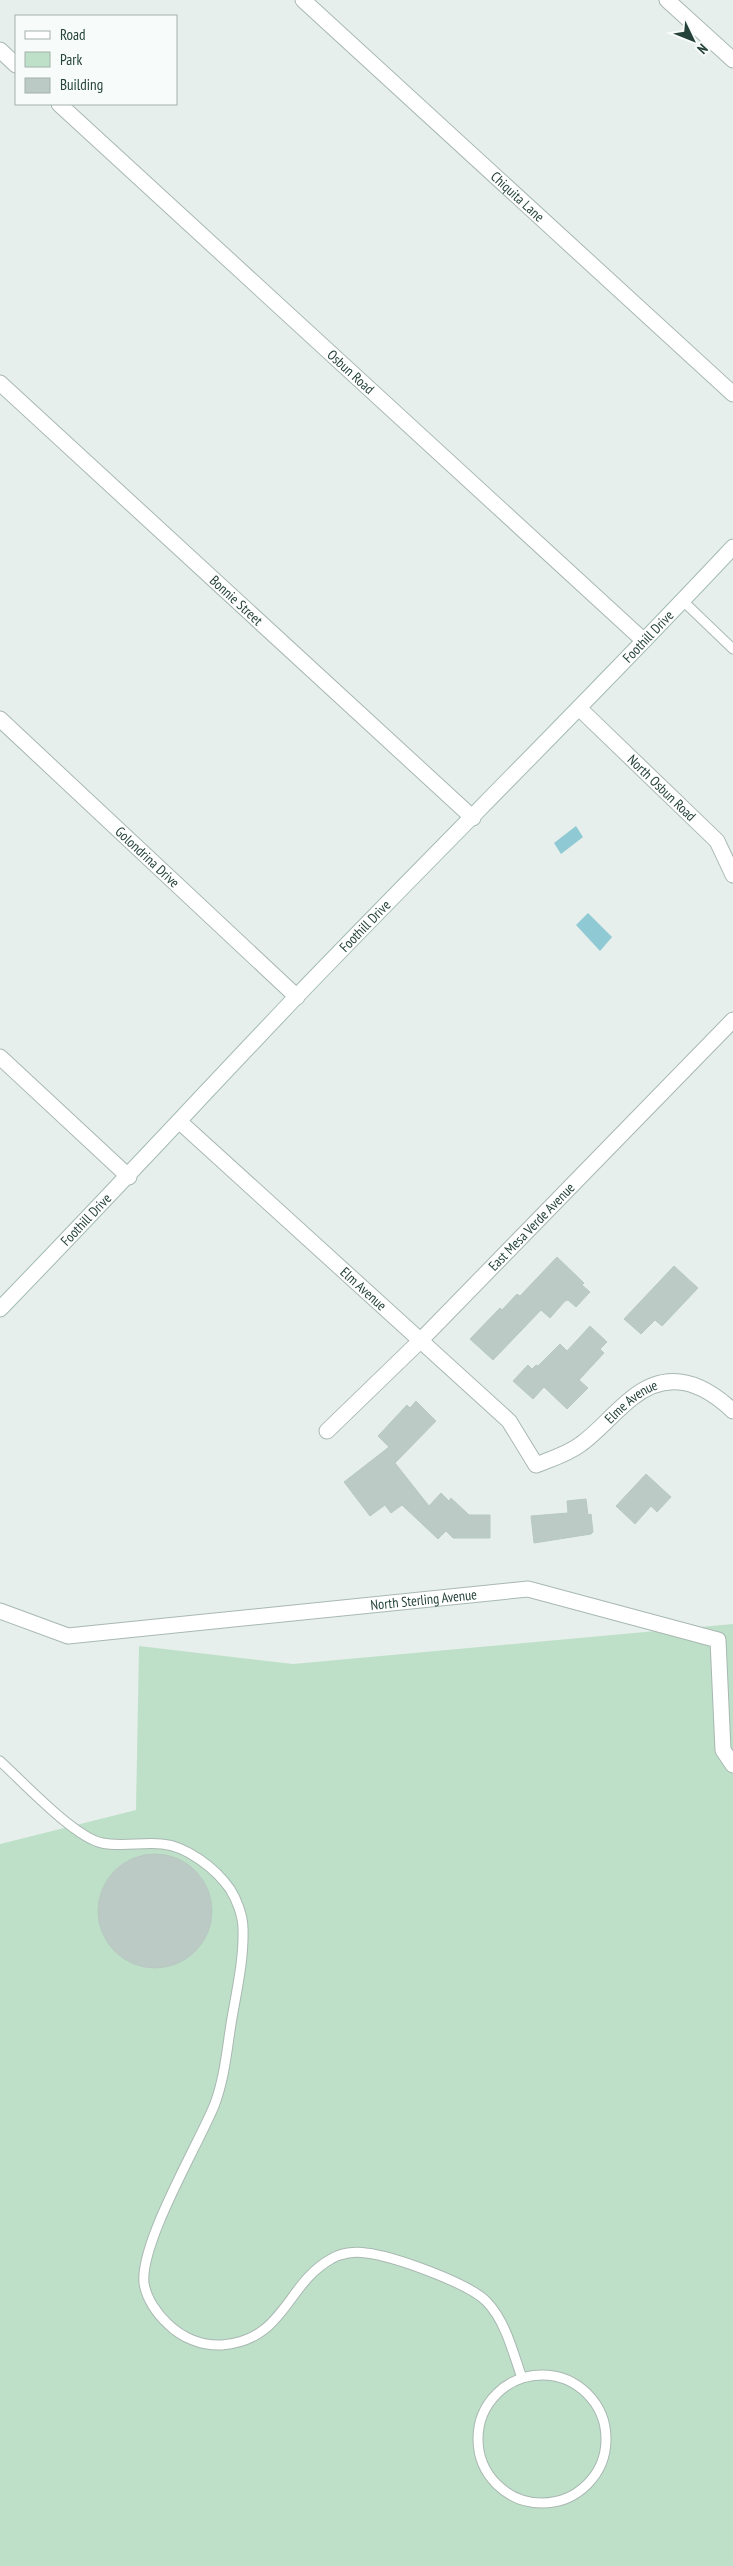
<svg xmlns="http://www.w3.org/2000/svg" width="733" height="2566" font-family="'PT Sans Narrow',sans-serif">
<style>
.green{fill:#bfe0c8}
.water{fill:#8ec9d4}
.building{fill:#bbcac4;stroke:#b8c9c2}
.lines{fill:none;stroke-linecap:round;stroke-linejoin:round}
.lane-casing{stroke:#a8b8b2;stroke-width:11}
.street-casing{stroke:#a8b8b2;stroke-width:17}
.secondary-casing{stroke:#a4bbb3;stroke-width:17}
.lane{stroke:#fff;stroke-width:9}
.street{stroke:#fff;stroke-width:15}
.secondary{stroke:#fff;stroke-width:15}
.labels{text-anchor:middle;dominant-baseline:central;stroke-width:5;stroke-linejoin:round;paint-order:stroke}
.street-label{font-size:14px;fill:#24423a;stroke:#f7fbf9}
</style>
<rect width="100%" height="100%" fill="#e6efeb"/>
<path class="green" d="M733 1624V2566H0V1844L136 1810 139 1646 293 1664Z"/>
<path class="water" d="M576 826 583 837 561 854 554 843Z
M588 913 612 937 600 951 576 925Z"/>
<path class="building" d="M557 1257 584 1283 582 1285 590 1292 576 1307 568 1300 565 1301 550 1318 541 1310 493 1360 470 1339 500 1308 502 1310 517 1294 520 1296Z
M674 1266 698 1288 662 1326 655 1320 641 1334 624 1319Z
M590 1326 607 1342 600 1349 604 1353 579 1380 588 1388 567 1409 544 1387 533 1399 513 1381 528 1365 532 1369 536 1365 538 1366 560 1344 567 1351Z
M416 1401 436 1421 395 1463 429 1506 441 1493 449 1501 451 1498 469 1515H490V1538H453L446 1531 438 1539 402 1505 391 1513 385 1505 370 1516 344 1482 389 1447 378 1436 407 1405 410 1408Z
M646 1474 671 1497 657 1512 651 1506 635 1524 616 1506Z
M586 1499 588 1515 591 1514 593 1532 591 1534 534 1543 531 1516 568 1513 567 1501Z
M98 1911a57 57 0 1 1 114 0a57 57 0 1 1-114 0Z"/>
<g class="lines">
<g class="lane-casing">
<path id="lane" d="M683 601 733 649
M0 1761C23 1782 74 1837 102 1843 121 1847 143 1842 162 1844 187 1846 216 1869 230 1889 237 1900 243 1916 243 1929 244 1958 237 1989 232 2018 227 2047 225 2078 214 2106 197 2147 140 2243 144 2283 146 2298 157 2314 168 2324 182 2338 202 2346 222 2345 285 2340 286 2284 331 2259 341 2253 355 2251 366 2253 393 2256 469 2283 487 2302 506 2322 513 2353 522 2378
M478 2439a64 64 0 1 1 128 0a64 64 0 1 1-128 0Z"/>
</g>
<g class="street-casing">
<g id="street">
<path id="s1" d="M303 0 733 394"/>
<path d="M667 0 733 60"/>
<path d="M0 50 16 65"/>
<path id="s2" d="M59 104 643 640"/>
<path id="s3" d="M0 383 473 818"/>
<path id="s4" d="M579 708 717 841 733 875"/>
<path id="s5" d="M0 719 297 997"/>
<path d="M0 1057 129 1177"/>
<path id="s6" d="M180 1122 509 1421 536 1465C551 1459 568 1454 581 1444 599 1431 614 1412 632 1398 668 1369 702 1382 733 1411"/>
<path id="s7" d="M327 1431 420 1341 733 1020"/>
<path id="s8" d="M0 1611 68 1636 528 1589 718 1640 723 1750 733 1765"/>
</g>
</g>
<g class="secondary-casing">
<g id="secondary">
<path id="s9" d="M0 1309C100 1206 197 1101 296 997 441 846 590 700 733 547"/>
</g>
</g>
<use href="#lane" class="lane"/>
<use href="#street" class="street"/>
<use href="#secondary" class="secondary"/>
</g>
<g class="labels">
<g class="street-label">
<text stroke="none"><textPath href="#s1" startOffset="291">Chiquita Lane</textPath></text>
<text stroke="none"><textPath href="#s2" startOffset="396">Osbun Road</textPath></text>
<text stroke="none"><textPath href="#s3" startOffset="321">Bonnie Street</textPath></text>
<text stroke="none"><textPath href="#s9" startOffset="934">Foothill Drive</textPath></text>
<text stroke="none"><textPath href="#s4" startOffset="115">North Osbun Road</textPath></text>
<text stroke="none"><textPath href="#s5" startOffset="202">Golondrina Drive</textPath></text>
<text stroke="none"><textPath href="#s9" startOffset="529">Foothill Drive</textPath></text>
<text stroke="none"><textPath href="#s9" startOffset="124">Foothill Drive</textPath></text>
<text stroke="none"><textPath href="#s7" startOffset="289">East Mesa Verde Avenue</textPath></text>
<text stroke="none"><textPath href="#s6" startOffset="248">Elm Avenue</textPath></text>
<text stroke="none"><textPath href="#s6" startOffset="612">Elme Avenue</textPath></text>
<text stroke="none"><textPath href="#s8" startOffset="430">North Sterling Avenue</textPath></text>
</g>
</g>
<rect x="15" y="15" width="162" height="90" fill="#f7fbf9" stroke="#a3b1ad"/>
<rect x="25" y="31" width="25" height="8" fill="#ffffff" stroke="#a3b1ad"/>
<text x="60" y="40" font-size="15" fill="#24423a">Road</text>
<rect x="25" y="52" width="25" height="15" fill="#bfe0c8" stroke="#a3b1ad"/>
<text x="60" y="65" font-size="15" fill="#24423a">Park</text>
<rect x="25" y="78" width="25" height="15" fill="#bbcac4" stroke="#a3b1ad"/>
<text x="60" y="90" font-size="15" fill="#24423a">Building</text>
<g transform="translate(693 40) rotate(133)" stroke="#f7fbf9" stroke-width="4" paint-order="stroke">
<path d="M0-4L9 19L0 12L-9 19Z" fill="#24423a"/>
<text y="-8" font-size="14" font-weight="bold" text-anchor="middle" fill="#24423a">N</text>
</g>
</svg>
